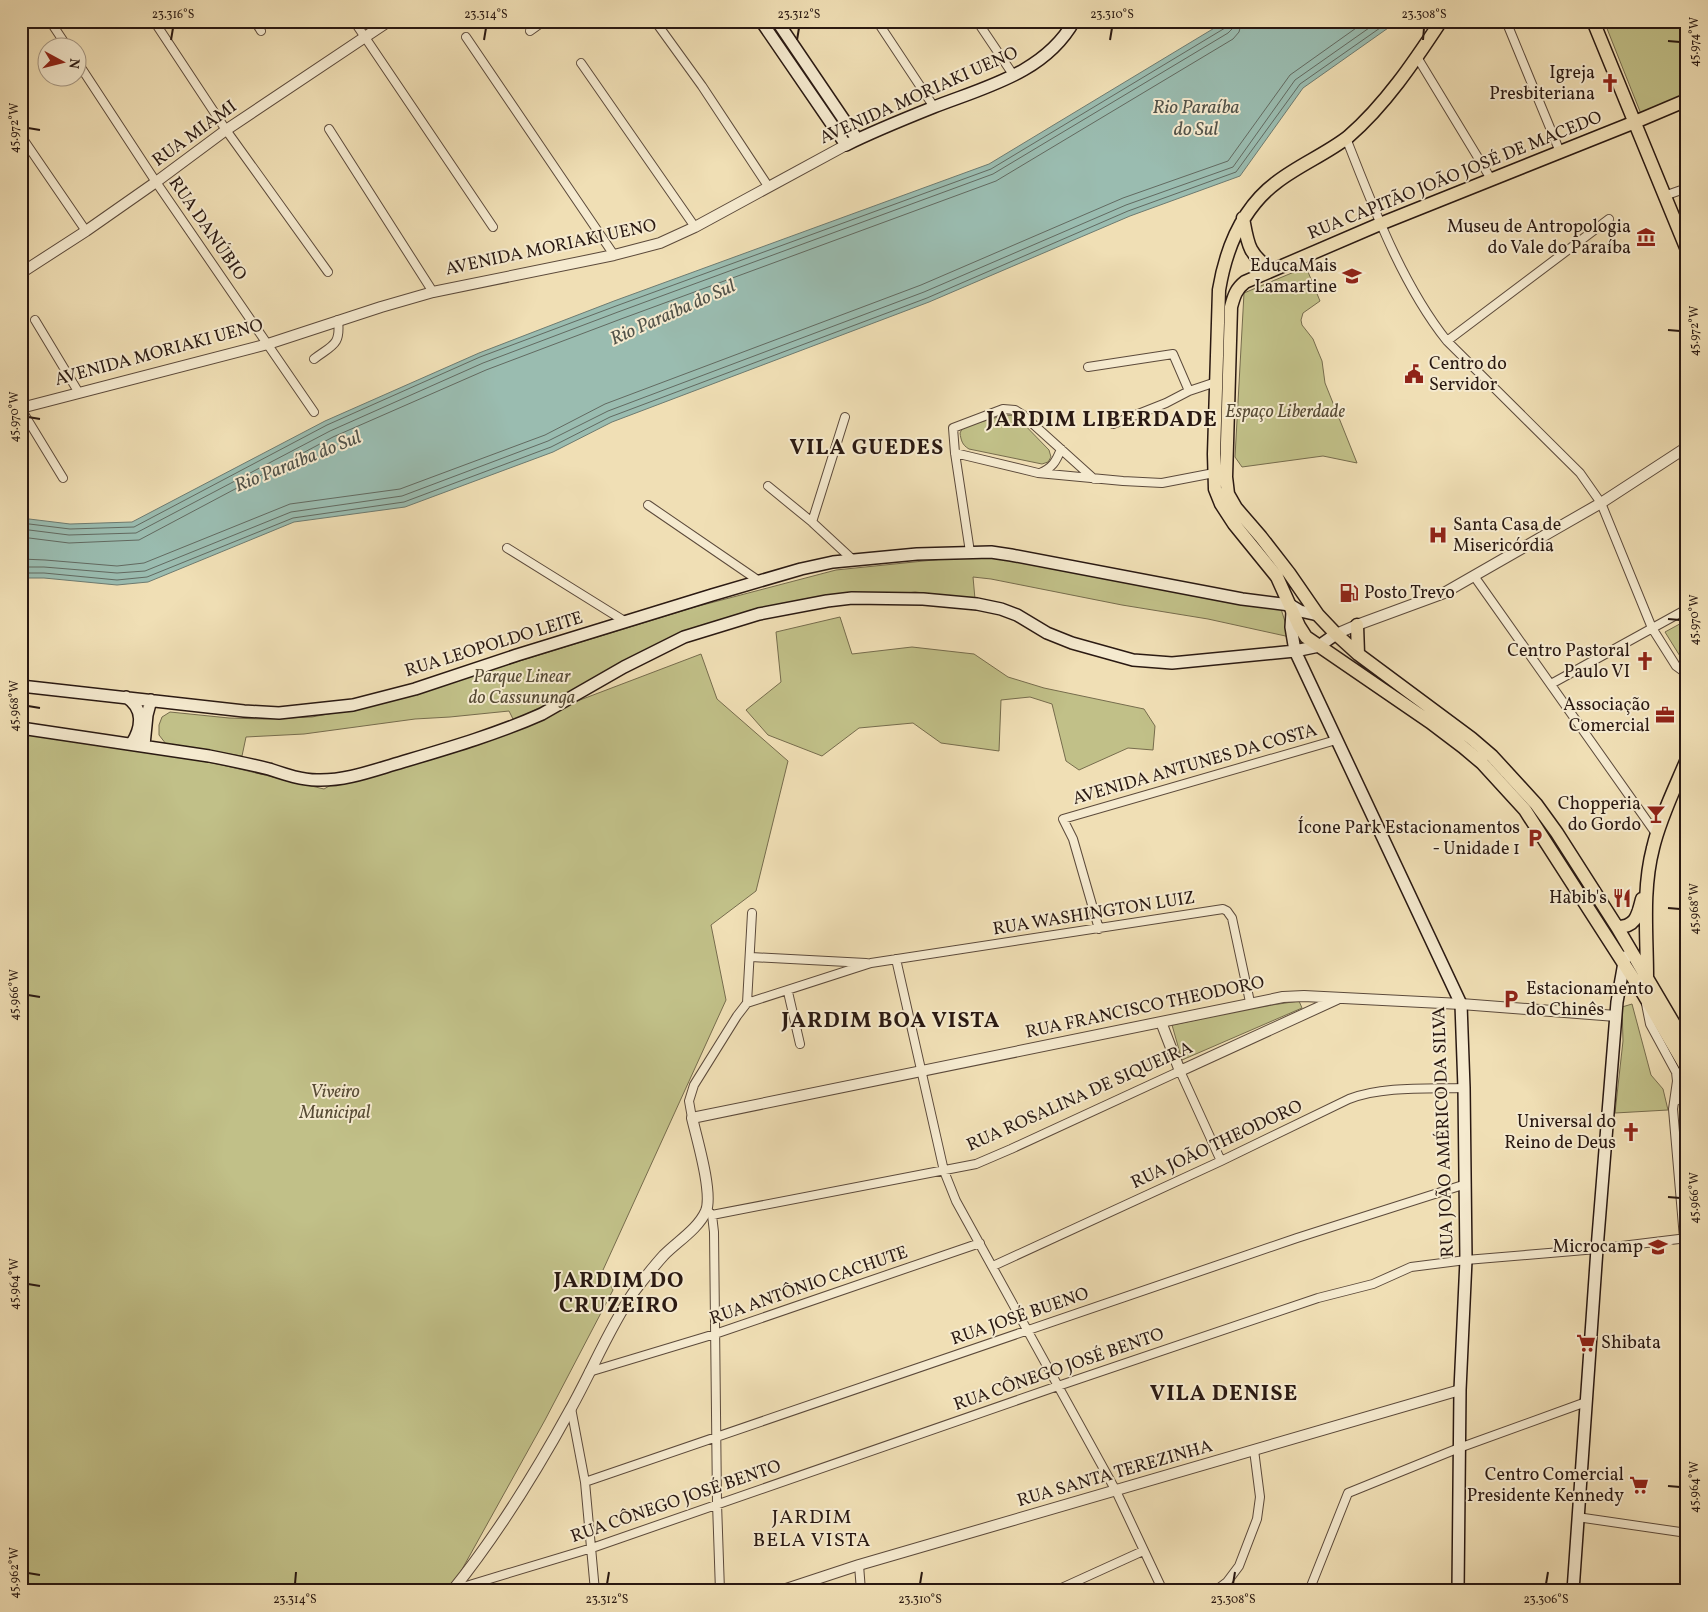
<svg xmlns="http://www.w3.org/2000/svg" width="1708" height="1612" font-family="Vollkorn,serif">
<style>
.green{fill:#c1c088;stroke:#766c4d}
.water{fill:#9abcb0;stroke:#6d7b71}
.lines{fill:none;stroke-linecap:round;stroke-linejoin:round}
.shore{stroke:#626a61;stroke-width:1}
.minor-casing{stroke:#5c4a3b;stroke-width:10}
.tertiary-casing{stroke:#5c4a3b;stroke-width:12}
.secondary-casing{stroke:#2a1912;stroke-width:14}
.primary-casing{stroke:#2a1912;stroke-width:15}
.minor{stroke:#f5eacf;stroke-width:8}
.tertiary{stroke:#f5eacf;stroke-width:10}
.secondary{stroke:#f5eacf;stroke-width:11}
.primary{stroke:#f0dfb5;stroke-width:12}
.ticks{fill:none;stroke:#2a1912;stroke-width:2}
.labels{text-anchor:middle;dominant-baseline:central;stroke-width:4;stroke-linejoin:round;paint-order:stroke}
.poi-label{font-size:18px;fill:#2a1912;stroke:#f5eacf;text-anchor:end}
.street-label{font-size:18px;fill:#2a1912;stroke:#f5eacf}
.park-label{font-size:18px;font-style:italic;fill:#574b35;stroke:#f5eacf}
.water-label{font-size:19px;font-style:italic;fill:#515249;stroke:#f5eacf}
.quarter-label{font-size:20px;letter-spacing:1px;fill:#2a1912;stroke:#f5eacf}
.district-label{font-size:22px;font-weight:bold;letter-spacing:1px;fill:#2a1912;stroke:#f5eacf}
.neatline{fill:none;stroke:#2a1912;stroke-width:2}
.ticks-label{font-size:12px;text-anchor:middle;fill:#2a1912}
</style>
<rect width="100%" height="100%" fill="#f0dfb5"/>
<filter id="stains"><feTurbulence type="fractalNoise" baseFrequency=".004" numOctaves="4"/><feColorMatrix values="0 0 0 0 .2 0 0 0 0 .09 0 0 0 0 .02 0 0 0 .5 -.17"/></filter>
<radialGradient id="worn" r=".72"><stop offset=".6" stop-color="#630" stop-opacity="0"/><stop offset="1" stop-color="#630" stop-opacity=".3"/></radialGradient>
<path class="green" d="M1604 21H1687V95L1641 114Z
M1306 267 1320 301 1303 313 1301 320 1302 325 1313 339 1317 349 1322 361 1325 383 1357 463 1323 456 1242 467 1235 457 1244 293Z
M1005 415 1016 416 1049 450 1051 457 1048 462 1042 464 969 449C962 445 961 440 960 433L963 427Z
M992 554 1281 609 1290 637 1208 619 1122 605 991 579 973 577 975 599 915 592 883 596H851L668 640 514 721 509 711 450 717 415 719 304 734 246 737 242 756 166 744 159 735V725L162 717 170 712 229 718 263 719 312 717 380 704 695 607 836 570Z
M840 617 852 654 912 647 974 654 1008 677 1044 688 1144 709 1155 726 1153 750 1128 748 1079 770 1066 761 1052 704 1030 697 1001 700 999 751 941 743 913 723 859 728 822 756 768 735 746 710 781 682 776 632Z
M1687 620V663L1683 661 1665 632Z
M701 654 717 699 788 761 756 891 711 925 726 1000 603 1270 613 1290 545 1420 450 1591H21V728L218 764 324 789 343 778 509 727Z
M1299 1001 1302 1008 1182 1060 1172 1025 1252 1008Z
M1632 1004 1651 1075 1663 1089 1668 1110 1615 1113 1623 1041 1622 1007Z"/>
<path class="water" d="M1226 21H1398L1303 88 1240 176 1130 216 929 302 612 422 553 452 405 507 294 522 148 582 117 585 44 578H21V518L70 524 132 522 325 421 479 353 614 301 989 164Z"/>
<g class="lines">
<path class="shore" d="M21 523 70 529 134 527 327 425 480 357 616 306 991 169 1225 28 1228 21
M21 529 69 535 136 533 330 431 483 363 618 312 993 174 1228 33 1233 28 1234 21
M21 537 69 543 139 540 333 437 486 370 621 319 996 181 1233 39 1239 32 1242 21
M21 559 45 560 117 566 144 563 290 504 400 489 545 435 605 404 921 285 1123 198 1228 161 1290 75 1366 21
M21 567H44L117 573 145 571 291 512 402 496 548 441 608 411 924 292 1126 205 1233 167 1295 80 1379 21
M21 573H44L117 580 147 577 293 518 404 502 551 447 610 417 927 298 1128 211 1236 172 1300 84 1390 21"/>
<g class="minor-casing">
<path id="minor" d="M50 21 68 48
M154 21 226 130 328 272
M255 21 261 31
M354 21 493 227
M655 21 702 86 768 186
M877 21 934 107
M977 21 1014 76
M1506 21 1560 152
M530 31 544 21
M466 37 614 255
M1417 57 1491 179
M78 63 156 182 314 412
M581 63 695 227
M329 129 433 292
M21 136 86 231
M1346 138C1373 206 1401 283 1447 341L1580 473 1601 503 1652 628 1676 666 1687 674
M1664 196 1687 188
M35 320 79 393
M1447 341 1609 219
M314 359C332 345 341 346 338 320
M1088 367 1173 354 1189 391
M21 409 63 478
M1113 424 1166 403 1189 391 1216 382
M955 453 1038 473 1123 481 1162 483 1214 473
M1040 473C1052 468 1056 462 1061 449
M768 486 812 522 852 559
M648 505 759 581
M812 522 845 417
M507 548 626 622
M970 552 955 453 953 428 1003 409 1015 410 1023 415 1094 479
M1474 576 1657 835
M1551 684 1687 609
M1099 929 1073 839 1063 819 1336 740
M751 957 866 963
M896 959 944 1171 956 1201 1116 1491 1163 1591
M788 992 800 1044
M747 1003 871 963 1223 909 1227 911 1232 918 1250 1002
M1646 1004 1650 1024 1676 1072 1677 1081 1673 1109 1687 1273
M1676 1101 1687 1087
M692 1118 689 1101 694 1085 737 1016 747 1003 752 913
M706 1209 712 1215 976 1164 1011 1149 1180 1071 1221 1161
M712 1215 714 1232 717 1503 720 1591
M993 1266 1221 1161 1349 1099C1383 1086 1427 1089 1464 1088
M589 1372 715 1334 980 1243
M571 1408 585 1482 595 1591
M585 1482 1297 1238 1466 1184
M1577 1517 1687 1533
M859 1565 861 1591
M453 1590 592 1548 1058 1386 1318 1298 1373 1284 1411 1267 1466 1260 1597 1249 1687 1238
M1055 1591 1143 1551
M1215 1591 1227 1582 1239 1566 1257 1519 1260 1497 1254 1450
M1309 1591 1348 1493 1459 1448 1586 1402"/>
</g>
<g class="tertiary-casing">
<path id="tertiary" d="M21 273 86 231 156 182 226 130 389 21
M21 408 268 344 381 307 433 292 614 255 660 243 695 227 846 145
M1336 634 1357 625 1444 593 1601 503 1687 447
M1161 1022 1180 1071 1337 999
M452 1591C497 1535 536 1472 570 1410 592 1371 608 1330 633 1293 643 1280 653 1267 664 1255 678 1241 698 1229 706 1211 713 1193 697 1139 692 1118L1283 997 1304 996 1461 1004 1616 1016
M780 1591 859 1565 1460 1390"/>
</g>
<g class="secondary-casing">
<path id="secondary" d="M761 21 846 145C874 131 904 119 934 107 985 87 1045 73 1074 21
M777 21 857 139
M1292 612 1291 627 1295 651 1461 1004 1464 1088 1466 1260 1460 1390 1458 1591
M21 686 244 711 279 713 353 705 415 689 517 655 712 595 801 569 833 562 917 554 991 552 1011 555 1242 599 1290 605 1300 611 1318 615
M126 697C144 708 142 727 132 743
M21 728 209 756C229 760 249 764 269 769 284 774 301 780 317 780 346 781 374 770 402 762 449 748 497 734 542 714L624 667 684 637 759 614 827 601 852 598 923 599 977 604 1001 609 1017 615 1047 633 1072 643 1133 660 1172 663 1295 651 1319 646 1336 634
M144 745 147 715 151 700
M1573 1591 1597 1249 1617 1002 1625 957"/>
</g>
<g class="primary-casing">
<path id="primary" d="M1441 21C1414 62 1385 105 1348 137 1326 154 1299 165 1277 182 1242 208 1226 248 1219 290L1214 454 1215 489 1221 504 1234 524 1277 577 1299 626 1306 637 1430 722 1463 747 1482 763 1525 810 1644 995 1687 1069
M1593 21 1687 250
M1687 100 1635 122 1380 224 1245 282C1236 289 1234 296 1231 307L1226 477 1228 494 1236 508 1261 537 1289 573 1318 615 1336 634 1358 654 1471 738 1492 756 1536 804 1557 833 1617 927 1687 1046
M1243 218C1248 245 1248 253 1271 270
M1357 625 1358 654
M1617 927C1636 927 1638 915 1642 899
M1647 977C1647 935 1642 890 1653 848 1660 818 1675 788 1687 759"/>
</g>
<use href="#minor" class="minor"/>
<use href="#tertiary" class="tertiary"/>
<use href="#secondary" class="secondary"/>
<use href="#primary" class="primary"/>
</g>
<path class="ticks" d="M171 40 173 28M484 40 486 28M797 40 799 28M1110 40 1112 28M1423 40 1424 28M1668 41 1680 42M28 128 40 130M1668 330 1680 331M28 417 40 419M1668 619 1680 620M28 706 40 708M1668 908 1680 909M28 995 40 997M1668 1197 1680 1198M28 1284 40 1286M1668 1486 1680 1487M28 1573 40 1575M295 1584 296 1572M607 1584 609 1572M920 1584 922 1572M1233 1584 1235 1572M1546 1584 1548 1572"/>
<defs>
<g id="church-bare" transform="scale(1.5)"><path d="M-1.2-6h2.4v3.5h3.3v2.4h-3.3V6h-2.4V-.1h-3.3v-2.4h3.3Z" fill="#8f2418" stroke="#f5eacf" stroke-width="2.5" paint-order="stroke"/></g>
<g id="museum-bare" transform="scale(1.5)"><path d="M0-6L6-3V-2H-6V-3ZM-5-1h2V3h-2ZM-1-1h2V3h-2ZM3-1h2V3H3ZM-6 4H6V6H-6Z" fill="#8f2418" stroke="#f5eacf" stroke-width="2.5" paint-order="stroke"/></g>
<g id="school-bare" transform="scale(1.5)"><path d="M0-5L7-2L0 1L-7-2ZM-4 1L0 2.5L4 1V4Q0 6-4 4Z" fill="#8f2418" stroke="#f5eacf" stroke-width="2.5" paint-order="stroke"/></g>
<g id="civic-bare" transform="scale(1.5)"><path d="M-.6-6.5H3V-4.5H.6V-3L4-1V1h2V6H-6V1h2V-1L-.6-3ZM-1.2 2.5V6h2.4V2.5Z" fill="#8f2418" stroke="#f5eacf" stroke-width="2.5" paint-order="stroke"/></g>
<g id="hospital-bare" transform="scale(1.5)"><path d="M-5-5h3v3.5h4V-5h3V5h-3V1.5h-4V5h-3Z" fill="#8f2418" stroke="#f5eacf" stroke-width="2.5" paint-order="stroke"/></g>
<g id="fuel-bare" transform="scale(1.5)"><path d="M-5.5-6h7V0h2V4h1.3V-2.5L3-4.5l.8-.8L6-3V5H2.5V1h-1V6h-7ZM-4.2-4.7v3.2H.2V-4.7Z" fill="#8f2418" stroke="#f5eacf" stroke-width="2.5" paint-order="stroke"/></g>
<g id="office-bare" transform="scale(1.5)"><path d="M-6-3h4V-5.5h4V-3h4V5H-6ZM-1-4.5V-3h2v-1.5ZM-6 0V1H6V0Z" fill="#8f2418" stroke="#f5eacf" stroke-width="2.5" paint-order="stroke"/></g>
<g id="bar-bare" transform="scale(1.5)"><path d="M-6-5H6L.8 .8V4.5H3.5V6h-7V4.5H-.8V.8Z" fill="#8f2418" stroke="#f5eacf" stroke-width="2.5" paint-order="stroke"/></g>
<g id="parking-bare" transform="scale(1.5)"><path d="M-3.5-5.5H1a3.5 3.5 0 0 1 0 7H-1V5.5H-3.5ZM-1-3.4V-.6H.8a1.4 1.4 0 0 0 0-2.8Z" fill="#8f2418" stroke="#f5eacf" stroke-width="2.5" paint-order="stroke"/></g>
<g id="restaurant-bare" transform="scale(1.5)"><path d="M-5-6h1v4h1v-4h1v4h1v-4h1v5L-1.5 .5V6h-2V.5L-5-1ZM5-6V6H3V1.5H1.5Q1.5-4 5-6Z" fill="#8f2418" stroke="#f5eacf" stroke-width="2.5" paint-order="stroke"/></g>
<g id="university-bare" transform="scale(1.5)"><path d="M0-5L7-2L0 1L-7-2ZM-4 1L0 2.5L4 1V4Q0 6-4 4Z" fill="#8f2418" stroke="#f5eacf" stroke-width="2.5" paint-order="stroke"/></g>
<g id="supermarket-bare" transform="scale(1.5)"><path d="M-6-5.5h2.5l.6 2H6L4.5 2H-2.5L-4.4-4H-6ZM-1.5 3.2a1.3 1.3 0 1 0 .1 0ZM3 3.2a1.3 1.3 0 1 0 .1 0Z" fill="#8f2418" stroke="#f5eacf" stroke-width="2.5" paint-order="stroke"/></g>
</defs>
<g fill-rule="evenodd">
<use href="#church-bare" x="1610" y="83"/>
<use href="#museum-bare" x="1646" y="237"/>
<use href="#school-bare" x="1352" y="276"/>
<use href="#civic-bare" x="1414" y="374"/>
<use href="#hospital-bare" x="1438" y="535"/>
<use href="#fuel-bare" x="1349" y="593"/>
<use href="#church-bare" x="1645" y="661"/>
<use href="#office-bare" x="1665" y="715"/>
<use href="#bar-bare" x="1656" y="814"/>
<use href="#parking-bare" x="1535" y="838"/>
<use href="#restaurant-bare" x="1622" y="898"/>
<use href="#parking-bare" x="1511" y="999"/>
<use href="#church-bare" x="1631" y="1132"/>
<use href="#university-bare" x="1658" y="1247"/>
<use href="#supermarket-bare" x="1586" y="1343"/>
<use href="#supermarket-bare" x="1639" y="1485"/>
</g>
<g class="labels">
<g class="poi-label">
<text x="1595" y="73">Igreja<tspan x="1595" dy="21">Presbiteriana</tspan></text>
<text x="1631" y="227">Museu de Antropologia<tspan x="1631" dy="21">do Vale do Paraíba</tspan></text>
<text x="1337" y="266">EducaMais<tspan x="1337" dy="21">Lamartine</tspan></text>
<text x="1429" y="364" text-anchor="start">Centro do<tspan x="1429" dy="21">Servidor</tspan></text>
<text x="1453" y="525" text-anchor="start">Santa Casa de<tspan x="1453" dy="21">Misericórdia</tspan></text>
<text x="1364" y="593" text-anchor="start">Posto Trevo</text>
<text x="1630" y="651">Centro Pastoral<tspan x="1630" dy="21">Paulo VI</tspan></text>
<text x="1650" y="705">Associação<tspan x="1650" dy="21">Comercial</tspan></text>
<text x="1641" y="804">Chopperia<tspan x="1641" dy="21">do Gordo</tspan></text>
<text x="1520" y="828">Ícone Park Estacionamentos<tspan x="1520" dy="21">- Unidade 1</tspan></text>
<text x="1607" y="898">Habib's</text>
<text x="1526" y="989" text-anchor="start">Estacionamento<tspan x="1526" dy="21">do Chinês</tspan></text>
<text x="1616" y="1122">Universal do<tspan x="1616" dy="21">Reino de Deus</tspan></text>
<text x="1643" y="1247">Microcamp</text>
<text x="1601" y="1343" text-anchor="start">Shibata</text>
<text x="1624" y="1475">Centro Comercial<tspan x="1624" dy="21">Presidente Kennedy</tspan></text>
</g>
<g class="street-label">
<text transform="translate(919 96) rotate(-24)">AVENIDA MORIAKI UENO</text>
<text transform="translate(195 134) rotate(-36)">RUA MIAMI</text>
<text transform="translate(1455 176) rotate(-22)">RUA CAPITÃO JOÃO JOSÉ DE MACEDO</text>
<text transform="translate(207 229) rotate(55)">RUA DANÚBIO</text>
<text transform="translate(551 248) rotate(-12)">AVENIDA MORIAKI UENO</text>
<text transform="translate(159 353) rotate(-15)">AVENIDA MORIAKI UENO</text>
<text transform="translate(494 645) rotate(-17)">RUA LEOPOLDO LEITE</text>
<text transform="translate(1195 765) rotate(-16)">AVENIDA ANTUNES DA COSTA</text>
<text transform="translate(1094 914) rotate(-9)">RUA WASHINGTON LUIZ</text>
<text transform="translate(1145 1008) rotate(-12)">RUA FRANCISCO THEODORO</text>
<text transform="translate(1080 1097) rotate(-24)">RUA ROSALINA DE SIQUEIRA</text>
<text transform="translate(1444 1132) rotate(-92)">RUA JOÃO AMÉRICO DA SILVA</text>
<text transform="translate(1217 1145) rotate(-25)">RUA JOÃO THEODORO</text>
<text transform="translate(809 1286) rotate(-19)">RUA ANTÔNIO CACHUTE</text>
<text transform="translate(1020 1317) rotate(-19)">RUA JOSÉ BUENO</text>
<text transform="translate(1059 1370) rotate(-19)">RUA CÔNEGO JOSÉ BENTO</text>
<text transform="translate(1115 1474) rotate(-16)">RUA SANTA TEREZINHA</text>
<text transform="translate(676 1502) rotate(-19)">RUA CÔNEGO JOSÉ BENTO</text>
</g>
<g class="park-label">
<text x="1285" y="412">Espaço Liberdade</text>
<text x="522" y="677">Parque Linear<tspan x="522" dy="21">do Cassununga</tspan></text>
<text x="335" y="1092">Viveiro<tspan x="335" dy="21">Municipal</tspan></text>
</g>
<g class="water-label">
<text x="1196" y="108">Rio Paraíba<tspan x="1196" dy="22">do Sul</tspan></text>
<text transform="translate(673 313) rotate(-24)">Rio Paraíba do Sul</text>
<text transform="translate(298 462) rotate(-22)">Rio Paraíba do Sul</text>
</g>
<g class="quarter-label">
<text x="812" y="1518">JARDIM<tspan x="812" dy="23">BELA VISTA</tspan></text>
</g>
<g class="district-label">
<text x="1102" y="420">JARDIM LIBERDADE</text>
<text x="867" y="448">VILA GUEDES</text>
<text x="891" y="1021">JARDIM BOA VISTA</text>
<text x="619" y="1281">JARDIM DO<tspan x="619" dy="25">CRUZEIRO</tspan></text>
<text x="1224" y="1394">VILA DENISE</text>
</g>
</g>
<rect width="1708" height="1612" fill="none" stroke="#f0dfb5" stroke-width="55"/>
<g transform="translate(62 62) rotate(97)"><circle r="24" fill="#f5eacf" stroke="#a49683"/>
<path d="M0-4L9 19L0 12L-9 19Z" fill="#8f2418"/>
<text y="-8" font-size="14" font-weight="bold" text-anchor="middle" fill="#2a1912">N</text>
</g>
<rect x="28" y="28" width="1652" height="1556" class="neatline"/>
<g class="ticks-label">
<text x="173" y="18">23.316°S</text>
<text x="486" y="18">23.314°S</text>
<text x="799" y="18">23.312°S</text>
<text x="1112" y="18">23.310°S</text>
<text x="1424" y="18">23.308°S</text>
<text transform="translate(1694 42) rotate(-90)" y="4">45.974°W</text>
<text transform="translate(14 128) rotate(-90)" y="4">45.972°W</text>
<text transform="translate(1694 331) rotate(-90)" y="4">45.972°W</text>
<text transform="translate(14 417) rotate(-90)" y="4">45.970°W</text>
<text transform="translate(1694 620) rotate(-90)" y="4">45.970°W</text>
<text transform="translate(14 706) rotate(-90)" y="4">45.968°W</text>
<text transform="translate(1694 909) rotate(-90)" y="4">45.968°W</text>
<text transform="translate(14 995) rotate(-90)" y="4">45.966°W</text>
<text transform="translate(1694 1198) rotate(-90)" y="4">45.966°W</text>
<text transform="translate(14 1284) rotate(-90)" y="4">45.964°W</text>
<text transform="translate(1694 1487) rotate(-90)" y="4">45.964°W</text>
<text transform="translate(14 1573) rotate(-90)" y="4">45.962°W</text>
<text x="295" y="1603">23.314°S</text>
<text x="607" y="1603">23.312°S</text>
<text x="920" y="1603">23.310°S</text>
<text x="1233" y="1603">23.308°S</text>
<text x="1546" y="1603">23.306°S</text>
</g>
<rect width="100%" height="100%" filter="url(#stains)"/>
<rect width="100%" height="100%" fill="url(#worn)"/>
</svg>
